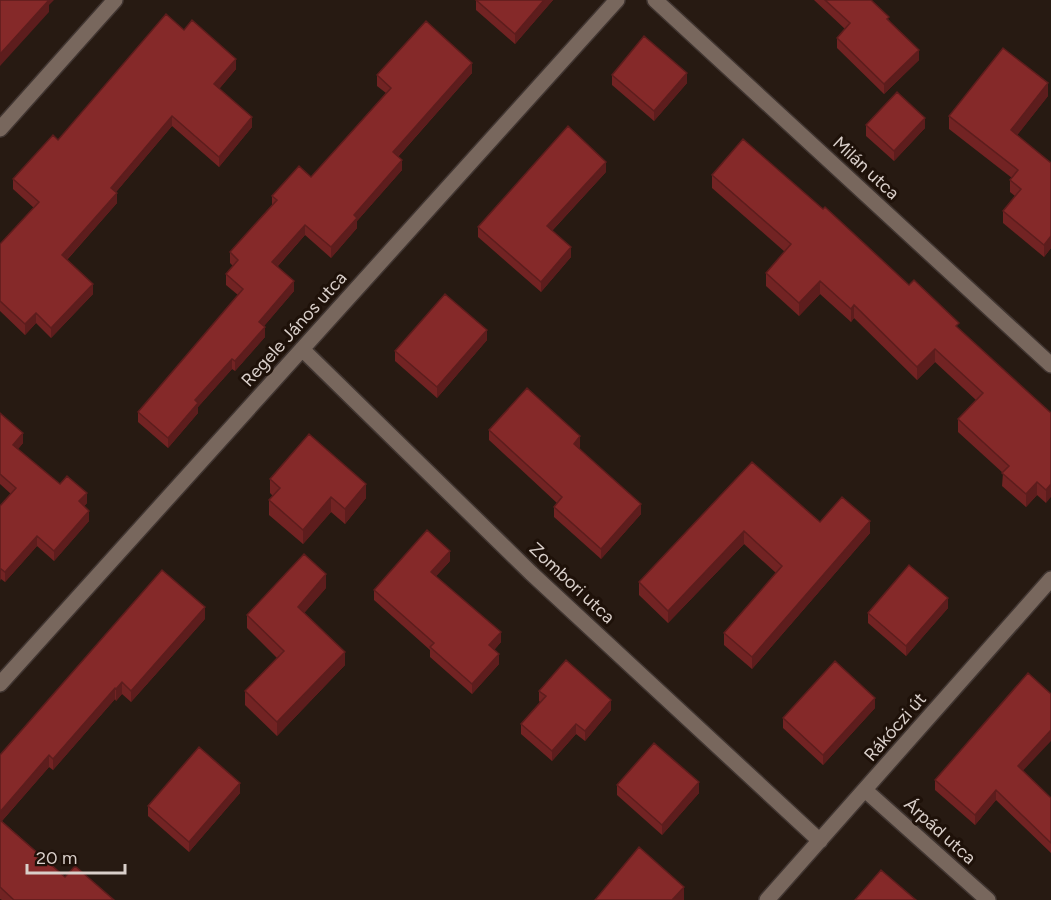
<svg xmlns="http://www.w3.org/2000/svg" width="1051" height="900" font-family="Figtree,sans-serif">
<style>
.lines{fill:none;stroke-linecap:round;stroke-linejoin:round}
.minor-casing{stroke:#403531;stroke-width:18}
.minor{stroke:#78675d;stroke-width:15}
.wall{fill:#722323}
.shaded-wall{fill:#5d1d1d}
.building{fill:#852929;stroke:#5d1d1d;stroke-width:1.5}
.labels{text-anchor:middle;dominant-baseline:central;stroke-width:6;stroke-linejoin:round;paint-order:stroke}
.street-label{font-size:18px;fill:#d9cfca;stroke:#1e1109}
</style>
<rect width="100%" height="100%" fill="#271a12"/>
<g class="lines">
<g class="minor-casing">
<path id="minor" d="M655 0 1051 365
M0 129 115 0
M302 349 531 573 820 841
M0 684 617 0
M865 790 988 900
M767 900 1051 579"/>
</g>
<use href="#minor" class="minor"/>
</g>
<path class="wall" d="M476 0H553L515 44 476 10Z
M814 0H871L889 20 919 60 884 94 837 48V38L845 29Z
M184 30 236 69 219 89 252 127 219 167 172 126 116 192 117 203 67 260 93 294 51 338 36 323 25 335 0 311V244L34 208 13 189V179Z
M472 73 398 157 402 170 357 221V228L331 258 305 235 278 266 294 291 264 326 265 337 235 371 232 369 198 407V413L168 448 138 422V412L238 295 226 285V274L233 266 230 263V252L272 205V196L311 177 386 93 377 86V75Z
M612 75 687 83 654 121 612 85Z
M1048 96 1017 135 1051 163V248L1044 257 1003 223V211L1015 196 1010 192V180L1012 178 949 129V116Z
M866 125 925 128 894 161 866 136Z
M606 172 552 231 571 257 541 292 478 237V227Z
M712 175 909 285 1051 413 1046 503 1037 495 1026 507 1002 486 1003 473 958 432V419L976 400 935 362 917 380 854 318 851 322 820 294 799 316 766 286V273L785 252 712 188Z
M487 340 437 398 395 361V351Z
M0 413 23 443 18 449 60 484 87 503 84 506 89 521 54 561 37 546 5 582 1 579 0 506 11 494 0 484Z
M489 430 580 447 579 448 641 514 601 559 554 517V507L557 503 489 440Z
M752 462 820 522 870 533 752 669 724 645V633L776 573 744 544 668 623 639 595V582Z
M270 479 366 498 345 524 331 512 303 544 269 515V500L273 496 270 493Z
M450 561 436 576 501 642 494 650 499 664 472 694 430 657V650L374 600V590Z
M326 588 304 613 345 665 277 736 245 705V691L277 658 247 628V615Z
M948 608 906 656 868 623V613Z
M205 619 131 702 122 694 116 701 115 699 53 770 49 767 2 821 65 877 114 900H2L0 899V755Z
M539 691 611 710 585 741 576 734 552 761 521 734V724L540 702 539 701Z
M875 708 823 765 783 728V718Z
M1023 771 1051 798V853L996 800 975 825 935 790V780Z
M617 785 699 793 662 835 617 795Z
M240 793 189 852 148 816V806Z"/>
<path class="shaded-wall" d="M46 0H54L49 5V12L0 66V54Z
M544 0H553L515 44V34Z
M919 50V60L884 94V84Z
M236 59V69L214 95V84Z
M472 63V73L393 162V152Z
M687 73V83L654 121V111Z
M1048 83V96L1011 143V130Z
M172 116V126L111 198V188Z
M252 117V127L219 167V157Z
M925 118V128L894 161V151Z
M402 160V170L357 221V228L331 258V247L354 215Z
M606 162V172L547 236V226Z
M117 193V203L62 265V255Z
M305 225V235L272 272V262Z
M1051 236V248L1044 257V245Z
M571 247V257L541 292V282Z
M294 281V291L259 332V322Z
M820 281V294L799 316V303Z
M93 284V294L51 338V328Z
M854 305V318L851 322V309Z
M36 313V323L25 335V324Z
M265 327V337L235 371V361Z
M487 330V340L437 398V387Z
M935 349V362L917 380V367Z
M232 359V369L198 407V413L168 448V438L195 400Z
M23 433V443L13 455V445Z
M580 436V447L574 454V444Z
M1037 482V495L1026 507V494Z
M366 484V498L345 524V509Z
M1051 484V497L1046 503V490Z
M87 493V503L79 512V501Z
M331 497V512L303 544V530Z
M641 504V514L601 559V549Z
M89 511V521L54 561V551Z
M870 521V533L752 669V657Z
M744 531V544L668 623V611Z
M37 536V546L5 582V572Z
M450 551V561L431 582V572Z
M1 569V579L0 581V570Z
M326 574V588L298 620V607Z
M948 598V608L906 656V646Z
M205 607V619L131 702V691Z
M501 632V642L489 656V645Z
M345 652V665L277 736V722Z
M499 654V664L472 694V684Z
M122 682V694L116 701V689Z
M115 688V699L53 770V759Z
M875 698V708L823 765V755Z
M611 700V710L585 741V731Z
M576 724V734L552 761V751Z
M1051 730V741L1018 776V766Z
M49 755V767L0 823V812Z
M699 782V793L662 835V825Z
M240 783V793L189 852V842Z
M996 790V800L975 825V815Z
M684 887V900H672Z"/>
<path class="building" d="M0 0H49L0 54Z
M476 0H544L515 34Z
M825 0H871L889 17 887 19 919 50 884 84 837 38 850 23Z
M166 14 184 30 192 20 236 59 214 84 252 117 219 157 172 116 111 188 117 193 62 255 93 284 51 328 36 313 25 324 0 301V244L39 202 13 179 53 135 58 140Z
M426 21 472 63 393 152 402 160 354 215 357 218 331 247 305 225 272 262 294 281 259 322 265 327 235 361 232 359 195 400 198 403 168 438 138 412 243 289 226 274 238 260 230 252 277 200 272 196 299 166 311 177 391 88 377 75Z
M644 36 687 73 654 111 612 75Z
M1003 48 1048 83 1011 130 1051 163V236L1044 245 1003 211 1021 189 1010 180 1018 170 949 116Z
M897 92 925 118 894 151 866 125Z
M568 126 606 162 547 226 571 247 541 282 478 227Z
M743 139 823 209 825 207 909 285 914 280 959 323 956 326 1051 413V484L1046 490 1037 482 1026 494 1002 473 1009 466 958 419 983 393 935 349 917 367 854 305 851 309 820 281 799 303 766 273 791 244 712 175Z
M445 294 487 330 437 387 395 351Z
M527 388 580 436 574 444 641 504 601 549 554 507 562 497 489 430Z
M0 413 23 433 13 445 60 484 67 476 87 493 79 501 89 511 54 551 37 536 5 572 1 569 0 570V506L16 488 0 474Z
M309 434 366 484 345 509 331 497 303 530 269 500 280 488 270 479Z
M752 462 820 522 842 497 870 521 752 657 724 633 782 566 744 531 668 611 639 582Z
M427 530 450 551 431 572 501 632 489 645 499 654 472 684 430 647 434 643 374 590Z
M304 554 326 574 298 607 345 652 277 722 245 691 284 651 247 615Z
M909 565 948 598 906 646 868 613Z
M162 570 205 607 131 691 122 682 116 689 115 688 53 759 49 755 0 812V755Z
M566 660 611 700 585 731 576 724 552 751 521 724 546 696 539 691Z
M835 661 875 698 823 755 783 718Z
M1028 673 1051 694V730L1018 766 1051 798V843L996 790 975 815 935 780Z
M654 743 699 782 662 825 617 785Z
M199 747 240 783 189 842 148 806Z
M0 820 65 877 75 866 114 900H14L0 887Z
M639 847 684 887 672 900H595Z
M881 870 916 900H855Z"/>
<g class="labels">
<g class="street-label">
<text transform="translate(866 168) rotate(43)">Milán utca</text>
<text transform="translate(294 329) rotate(-48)">Regele János utca</text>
<text transform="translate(572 583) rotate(43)">Zombori utca</text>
<text transform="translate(895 727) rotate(-49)">Rákóczi út</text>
<text transform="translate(940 831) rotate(42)">Árpád utca</text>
</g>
</g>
<path d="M27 864v9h98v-9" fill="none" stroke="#d9cfca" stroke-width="3"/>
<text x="36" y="864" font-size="18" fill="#d9cfca" stroke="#1e1109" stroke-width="4.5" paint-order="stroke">20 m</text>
</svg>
